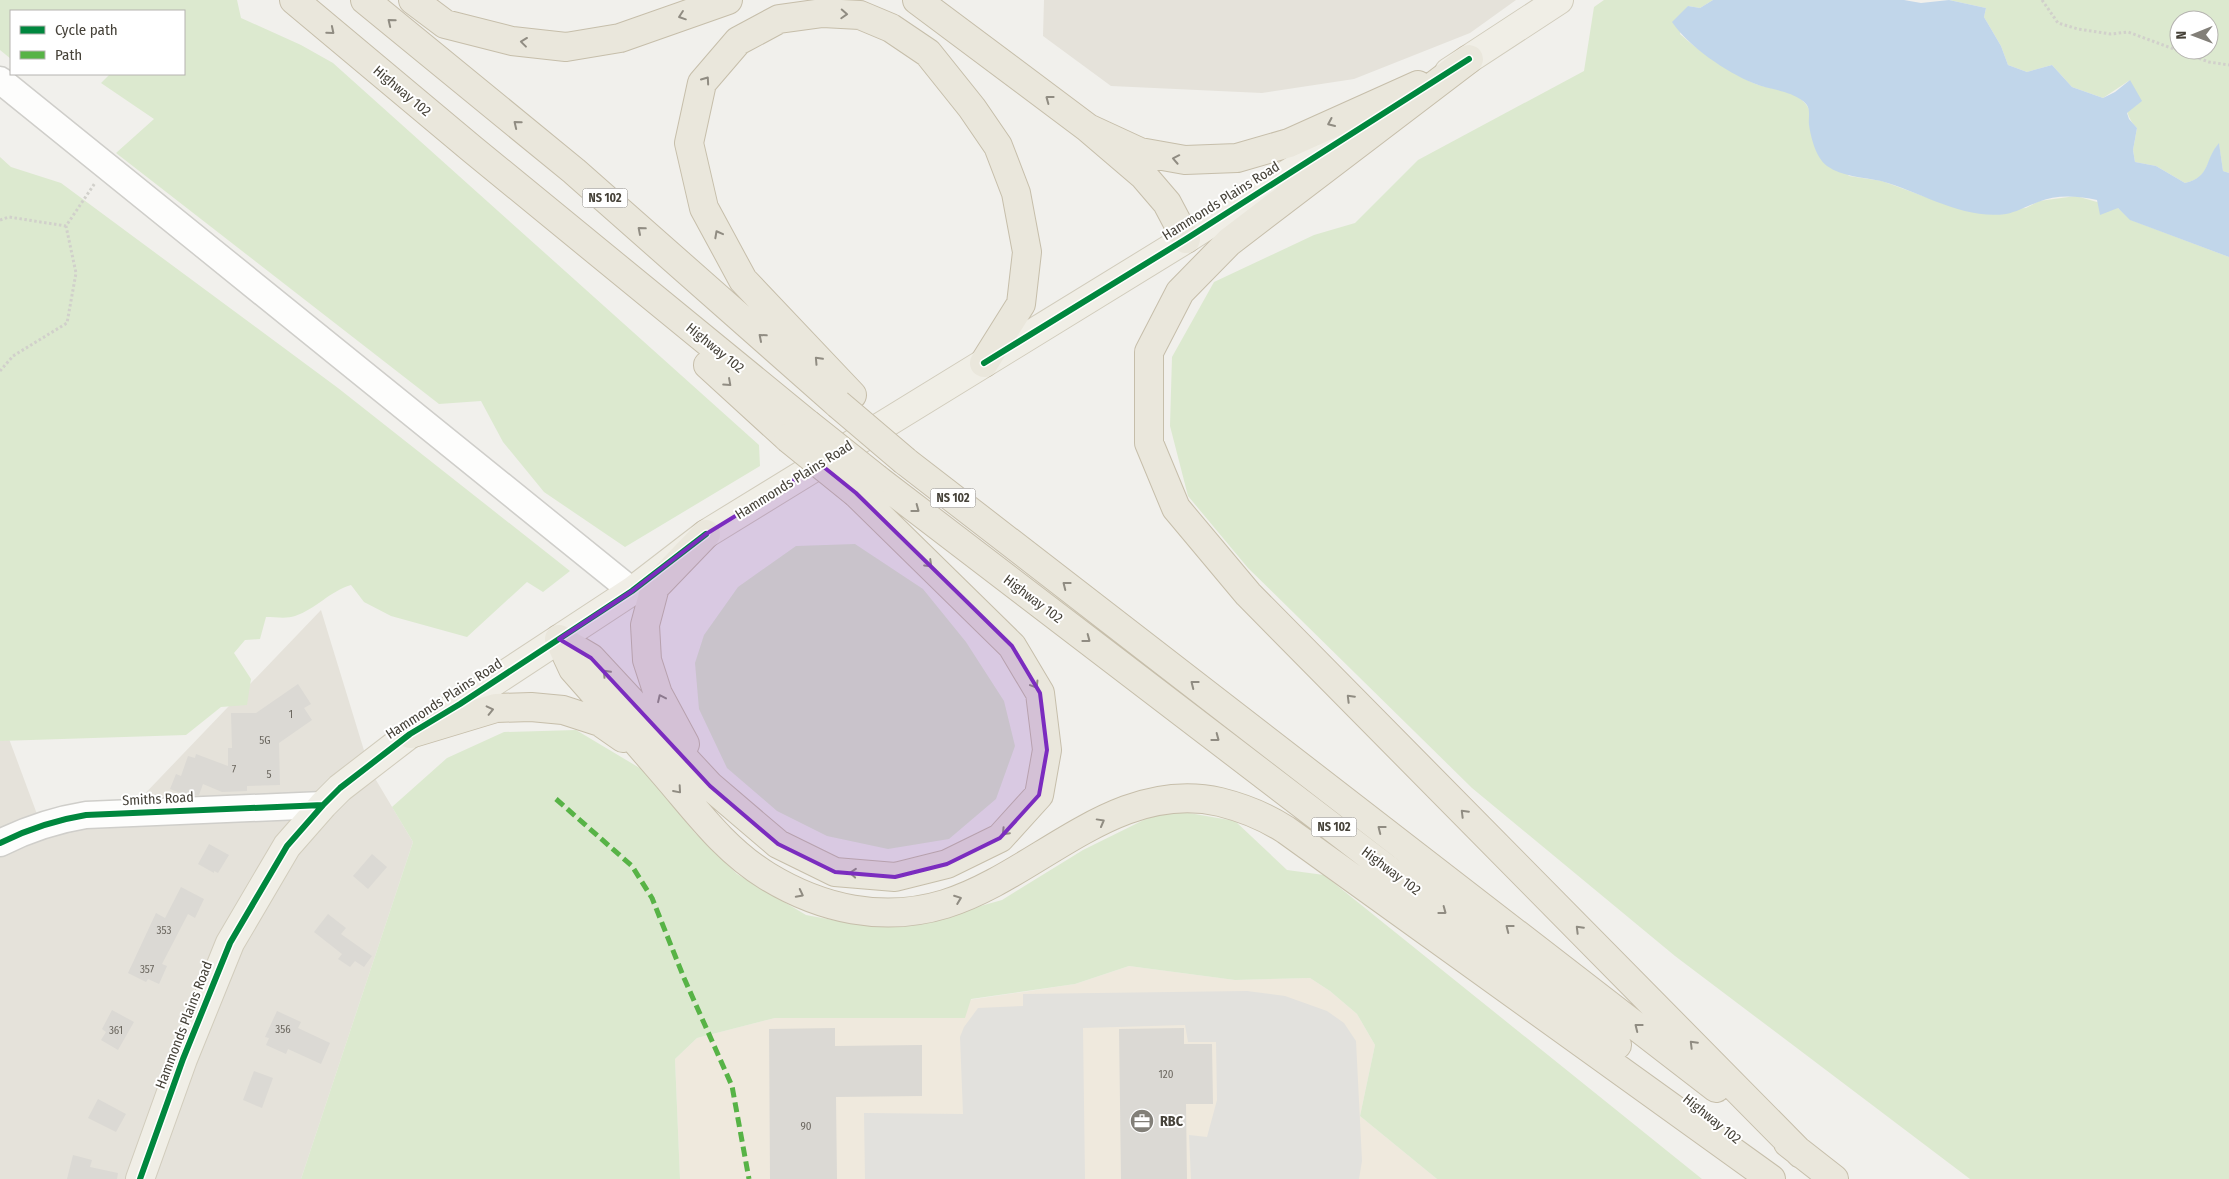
<svg xmlns="http://www.w3.org/2000/svg" width="2229" height="1179" font-family="'Fira Sans Condensed',sans-serif">
<style>
.residential{fill:#e5e2da}
.commercial{fill:#efe9dd}
.green{fill:#dce9cf;fill-rule:evenodd}
.parking{fill:#e2e1dd}
.water{fill:#c1d6ea}
.building{fill:#dbd9d4}
.lines{fill:none;stroke-linecap:round;stroke-linejoin:round}
.minor-casing{stroke:#cfceca;stroke-width:29}
.major-casing{stroke:#d1ccbc;stroke-width:30}
.highway-casing{stroke:#c6beaa;stroke-width:30}
.path{stroke:#d1d0cb;stroke-width:3;stroke-dasharray:2.5 2.5;stroke-linecap:butt}
.minor{stroke:#fdfdfc;stroke-width:26}
.major{stroke:#f0eee6;stroke-width:28}
.highway{stroke:#eae7dc;stroke-width:28}
.highway-bridge-casing{stroke:#c6beaa;stroke-width:30;stroke-linecap:butt}
.highway-bridge{stroke:#eae7dc;stroke-width:28}
.quiet{stroke:#57b346;stroke-width:5;stroke-dasharray:10 5;stroke-linecap:butt}
.cycleway-casing{stroke:#fff;stroke-width:9}
.cycleway{stroke:#00873e;stroke-width:6}
.oneway{stroke:#908c82}
.marked{fill:#7b2cbf;fill-opacity:0.2;stroke:#7b2cbf;stroke-width:4;stroke-linejoin:round}
.labels{text-anchor:middle;dominant-baseline:central;stroke-width:4;stroke-linejoin:round;paint-order:stroke}
.number-label{font-size:11px;fill:#6c6860}
.shield{fill:#fff;stroke:#7e7b74;stroke-width:1}
.shield-label{font-size:12px;font-weight:bold;fill:#464239}
.street-label{font-size:14px;fill:#464239;stroke:#fff}
.poi-label{font-size:14px;font-weight:bold;fill:#464239;stroke:#fff;text-anchor:start}
</style>
<rect width="100%" height="100%" fill="#f1f0ec"/>
<path class="residential" d="M1044 0H1516L1470 33 1354 79 1262 93 1111 86 1043 36Z
M321 610 370 770 413 842 301 1179H0V730L5 728 37 814 136 803Z"/>
<path class="commercial" d="M1129 966 1235 980 1310 978 1330 991 1357 1014 1375 1045 1360 1116 1437 1179H680L675 1059 697 1038 775 1018 856 1017 1075 984Z"/>
<path class="green" d="M0 0H237L241 18 301 45 333 63 759 445 760 466 625 547 544 492 503 442 481 401 439 404 116 153 154 119 101 83 110 74H184V11H11V59L0 50Z
M1604 0H1713L1700 8 1688 6 1680 34C1701 53 1726 69 1751 82 1768 90 1791 88 1805 103 1811 110 1810 116 1809 125L1849 176 1882 181 1945 204 1975 212 2026 208 2039 201 2076 196 2118 208 2131 220 2229 257V1179H1970L1675 956 1472 788 1248 568 1188 496 1170 426 1172 357 1214 282 1314 235 1355 223 1418 160 1584 71 1594 7Z
M1949 0H2229V173L2223 171 2219 144C2204 160 2212 177 2185 183L2156 166 2135 162 2133 150 2137 128C2121 112 2128 100 2130 80L2103 98 2072 87 2052 65 2027 72 2008 65 2001 46 1984 17 1986 8ZM2179 20H2209V50H2179Z
M0 157 11 167 61 183 338 388 570 571 543 592 527 582 467 637 391 616 364 602 351 585C330 591 316 609 295 616 287 619 275 617 266 617L260 639 245 640 234 653 251 679 247 705 221 707 186 735 0 741Z
M855 544 923 589 966 642 1004 701 1015 746 996 799 949 839 888 849 827 836 777 811 727 768 699 709 695 663 704 635 738 587 796 546Z
M576 730 643 770 695 833 737 874 806 915 860 925 923 922 1002 900 1083 850 1166 809 1235 821 1287 870 1324 875 1702 1179H1437L1360 1116 1375 1045 1357 1014 1330 991 1310 978 1235 980 1129 966 1075 984 971 999 965 1018H775L697 1038 675 1059 680 1179H301L413 842 392 807 447 758 504 732Z"/>
<path class="parking" d="M1247 991 1285 996 1327 1011 1344 1023 1356 1041 1362 1161 1359 1179H1191L1189 1135 1207 1137 1217 1100 1216 1042H1188L1185 1025 1083 1028 1085 1179H865L864 1113 963 1114 960 1037 964 1027 978 1008 1023 1006V994Z"/>
<path class="water" d="M1713 0H1904L1921 3 1949 0 1986 8 1984 17 2001 46 2008 65 2027 72 2052 65 2072 87 2103 98 2115 92 2130 80 2142 101 2127 113 2129 119 2137 128 2133 150 2135 162 2156 166 2185 183C2211 177 2204 160 2219 143L2223 171 2229 173V257L2130 220 2118 208 2100 215 2097 200C2078 196 2057 194 2038 202 2027 206 2017 212 2006 214 1963 220 1921 192 1881 181 1863 177 1843 177 1827 166 1816 158 1811 138 1809 125 1808 115 1812 108 1803 101 1788 90 1770 90 1753 83 1726 72 1688 46 1672 22L1688 6 1700 8Z"/>
<path class="building" d="M298 684 311 704 304 708 312 720 279 743 280 785 247 786V791L222 792 203 784 199 795 188 796 170 789 176 774 181 776 188 756 195 758 196 754 228 766V748H232L231 713H256Z
M209 844 229 855 218 873 214 871V873L198 864Z
M372 854 387 867 368 889 353 876Z
M181 887 204 899 195 918 188 914 162 964 167 966 159 984 148 979 146 982 128 973 156 913 165 918Z
M328 914 346 928 341 934 372 956 364 967 355 961 350 967 338 959 342 954 314 932Z
M112 1010 134 1022 118 1050 101 1040 106 1032 102 1029Z
M277 1011 301 1022 298 1028 330 1043 321 1064 288 1049 286 1054 266 1045 269 1038 265 1037Z
M835 1028V1046L922 1045V1096L836 1097 837 1179H770L769 1029Z
M1184 1028V1044H1212L1213 1104H1186L1187 1179H1121L1119 1029Z
M254 1071 273 1078 262 1108 243 1100Z
M98 1099 126 1114 116 1132 88 1118Z
M73 1155 92 1160 90 1167 118 1173 117 1179H67Z"/>
<g class="lines">
<g class="minor-casing">
<path id="minor" d="M0 80 632 591
M0 843C28 829 55 820 86 815L323 805"/>
</g>
<g class="major-casing">
<path id="major" d="M1449 72 1559 0
M140 1179 183 1059 230 943 287 846 323 805 340 788 410 734 460 704 632 591 706 534 1186 239 1364 125"/>
</g>
<g class="highway-casing">
<path id="highway" d="M294 0 472 149 808 424
M365 0 574 171 838 404
M413 0 445 24 512 41 566 47 620 38 728 0
M917 0 1088 128 1143 175 1167 203 1186 239
M1469 59 1229 242 1180 292 1149 352V443L1176 508 1248 594 1801 1154
M1088 128 1140 152 1185 160 1237 158 1289 143 1418 85
M708 365 788 438
M852 395 743 280 704 208 689 143 702 83 738 41 779 19 823 13 860 15 891 28 928 53 972 108 998 146 1016 193 1027 252 1021 304 984 363
M905 461 1716 1088
M877 479 1617 1045
M559 639 573 669C605 705 636 741 668 778 698 813 726 851 767 876 821 909 883 923 945 904 1038 875 1115 778 1220 802 1244 808 1266 817 1286 830L1771 1179
M559 639 591 658 710 786 778 844 835 872 895 877 947 864 1000 838 1039 795 1047 750 1040 693 1012 646 856 493
M410 734 496 708 531 707 563 710 600 722 623 738
M685 744 658 694 647 660 645 625 655 587 706 534
M1788 1143 1834 1179"/>
</g>
<path class="path" d="M2042 0 2058 23 2078 29 2111 34 2128 32 2209 62 2229 65
M0 220 9 217 66 226
M0 371 13 356 67 323 76 273 66 226 95 183"/>
<use href="#minor" class="minor"/>
<use href="#major" class="major"/>
<use href="#highway" class="highway"/>
<g class="highway-bridge-casing">
<path id="highway-bridge" d="M838 404 905 461
M808 424 877 479
M788 438 856 493"/>
</g>
<use href="#highway-bridge" class="highway-bridge"/>
<path class="quiet" d="M556 799 632 866 652 898 684 978 732 1086 749 1179"/>
<g class="cycleway-casing">
<path id="cycleway" d="M984 363 1186 239 1469 59
M0 843C28 829 55 820 86 815L323 805
M140 1179 183 1059 230 943 287 846 323 805 340 788 410 734 460 704 632 591 706 534"/>
</g>
<use href="#cycleway" class="cycleway"/>
</g>
<defs><path id="oneway-chevron" d="M-2-3.5L2.5 0L-2 3.5" fill="none" stroke-width="1.6" stroke-linecap="round" stroke-linejoin="round" transform="scale(1.25)"/></defs>
<g class="oneway">
<use href="#oneway-chevron" transform="translate(844 14) rotate(3)"/>
<use href="#oneway-chevron" transform="translate(682 16) rotate(161)"/>
<use href="#oneway-chevron" transform="translate(391 22) rotate(-141)"/>
<use href="#oneway-chevron" transform="translate(331 31) rotate(40)"/>
<use href="#oneway-chevron" transform="translate(524 42) rotate(-173)"/>
<use href="#oneway-chevron" transform="translate(706 80) rotate(-55)"/>
<use href="#oneway-chevron" transform="translate(1049 99) rotate(-143)"/>
<use href="#oneway-chevron" transform="translate(1331 123) rotate(156)"/>
<use href="#oneway-chevron" transform="translate(517 124) rotate(-141)"/>
<use href="#oneway-chevron" transform="translate(1176 159) rotate(-169)"/>
<use href="#oneway-chevron" transform="translate(641 230) rotate(-139)"/>
<use href="#oneway-chevron" transform="translate(718 234) rotate(-118)"/>
<use href="#oneway-chevron" transform="translate(762 337) rotate(-139)"/>
<use href="#oneway-chevron" transform="translate(818 360) rotate(-133)"/>
<use href="#oneway-chevron" transform="translate(728 383) rotate(42)"/>
<use href="#oneway-chevron" transform="translate(916 509) rotate(37)"/>
<use href="#oneway-chevron" transform="translate(929 564) rotate(44)"/>
<use href="#oneway-chevron" transform="translate(1066 585) rotate(-142)"/>
<use href="#oneway-chevron" transform="translate(1087 639) rotate(37)"/>
<use href="#oneway-chevron" transform="translate(606 673) rotate(-133)"/>
<use href="#oneway-chevron" transform="translate(1194 684) rotate(-142)"/>
<use href="#oneway-chevron" transform="translate(1035 685) rotate(59)"/>
<use href="#oneway-chevron" transform="translate(661 698) rotate(-115)"/>
<use href="#oneway-chevron" transform="translate(1350 698) rotate(-135)"/>
<use href="#oneway-chevron" transform="translate(490 710) rotate(-13)"/>
<use href="#oneway-chevron" transform="translate(1216 738) rotate(37)"/>
<use href="#oneway-chevron" transform="translate(678 790) rotate(49)"/>
<use href="#oneway-chevron" transform="translate(1464 813) rotate(-135)"/>
<use href="#oneway-chevron" transform="translate(1101 822) rotate(-29)"/>
<use href="#oneway-chevron" transform="translate(1381 829) rotate(-142)"/>
<use href="#oneway-chevron" transform="translate(1005 832) rotate(134)"/>
<use href="#oneway-chevron" transform="translate(853 873) rotate(-175)"/>
<use href="#oneway-chevron" transform="translate(800 894) rotate(27)"/>
<use href="#oneway-chevron" transform="translate(958 899) rotate(-21)"/>
<use href="#oneway-chevron" transform="translate(1443 911) rotate(37)"/>
<use href="#oneway-chevron" transform="translate(1509 928) rotate(-142)"/>
<use href="#oneway-chevron" transform="translate(1579 929) rotate(-135)"/>
<use href="#oneway-chevron" transform="translate(1638 1027) rotate(-142)"/>
<use href="#oneway-chevron" transform="translate(1693 1044) rotate(-135)"/>
</g>
<path class="marked" d="M820 464 856 493 1012 646 1040 693 1047 750 1039 795 1000 838 947 864 895 877 835 872 778 844 710 786 591 658 559 639 632 591 706 534Z"/>
<defs>
<g id="office-disc" transform="scale(1.25)"><circle r="9.5" fill="#827f78" stroke="#fff"/><path d="M-6-3h4V-5.5h4V-3h4V5H-6ZM-1-4.5V-3h2v-1.5ZM-6 0V1H6V0Z" fill="#fff"/></g>
</defs>
<g fill-rule="evenodd">
<use href="#office-disc" x="1142" y="1121"/>
</g>
<g class="labels">
<g class="number-label">
<text x="291" y="714">1</text>
<text x="265" y="740">5G</text>
<text x="234" y="769">7</text>
<text x="269" y="774">5</text>
<text x="164" y="930">353</text>
<text x="147" y="969">357</text>
<text x="283" y="1029">356</text>
<text x="116" y="1030">361</text>
<text x="1166" y="1074">120</text>
<text x="806" y="1126">90</text>
</g>
<g class="shield">
<rect x="582.5" y="188.5" width="45" height="19" rx="4"/>
<rect x="930.5" y="488.5" width="45" height="19" rx="4"/>
<rect x="1311.5" y="817.5" width="45" height="19" rx="4"/>
</g>
<g class="shield-label">
<text x="605" y="198">NS 102</text>
<text x="953" y="498">NS 102</text>
<text x="1334" y="827">NS 102</text>
</g>
<g class="street-label">
<text transform="translate(402 91) rotate(40)">Highway 102</text>
<text transform="translate(1221 201) rotate(-32)">Hammonds Plains Road</text>
<text transform="translate(715 348) rotate(39)">Highway 102</text>
<text transform="translate(794 480) rotate(-32)">Hammonds Plains Road</text>
<text transform="translate(1033 599) rotate(37)">Highway 102</text>
<text transform="translate(444 699) rotate(-33)">Hammonds Plains Road</text>
<text transform="translate(158 799) rotate(-3)">Smiths Road</text>
<text transform="translate(1391 871) rotate(37)">Highway 102</text>
<text transform="translate(184 1025) rotate(-69)">Hammonds Plains Road</text>
<text transform="translate(1712 1119) rotate(39)">Highway 102</text>
</g>
<g class="poi-label">
<text x="1160" y="1121">RBC</text>
</g>
</g>
<rect x="10" y="10" width="175" height="65" fill="#ffffff" stroke="#b5b3b0"/>
<rect x="20" y="26" width="25" height="8" fill="#00873e" stroke="#b5b3b0"/>
<text x="55" y="35" font-size="15" fill="#464239">Cycle path</text>
<rect x="20" y="51" width="25" height="8" fill="#57b346" stroke="#b5b3b0"/>
<text x="55" y="60" font-size="15" fill="#464239">Path</text>
<g transform="translate(2194 35) rotate(269)"><circle r="24" fill="#ffffff" stroke="#b5b3b0"/>
<path d="M0-4L9 19L0 12L-9 19Z" fill="#827f78"/>
<text y="-8" font-size="14" font-weight="bold" text-anchor="middle" fill="#464239">N</text>
</g>
</svg>
